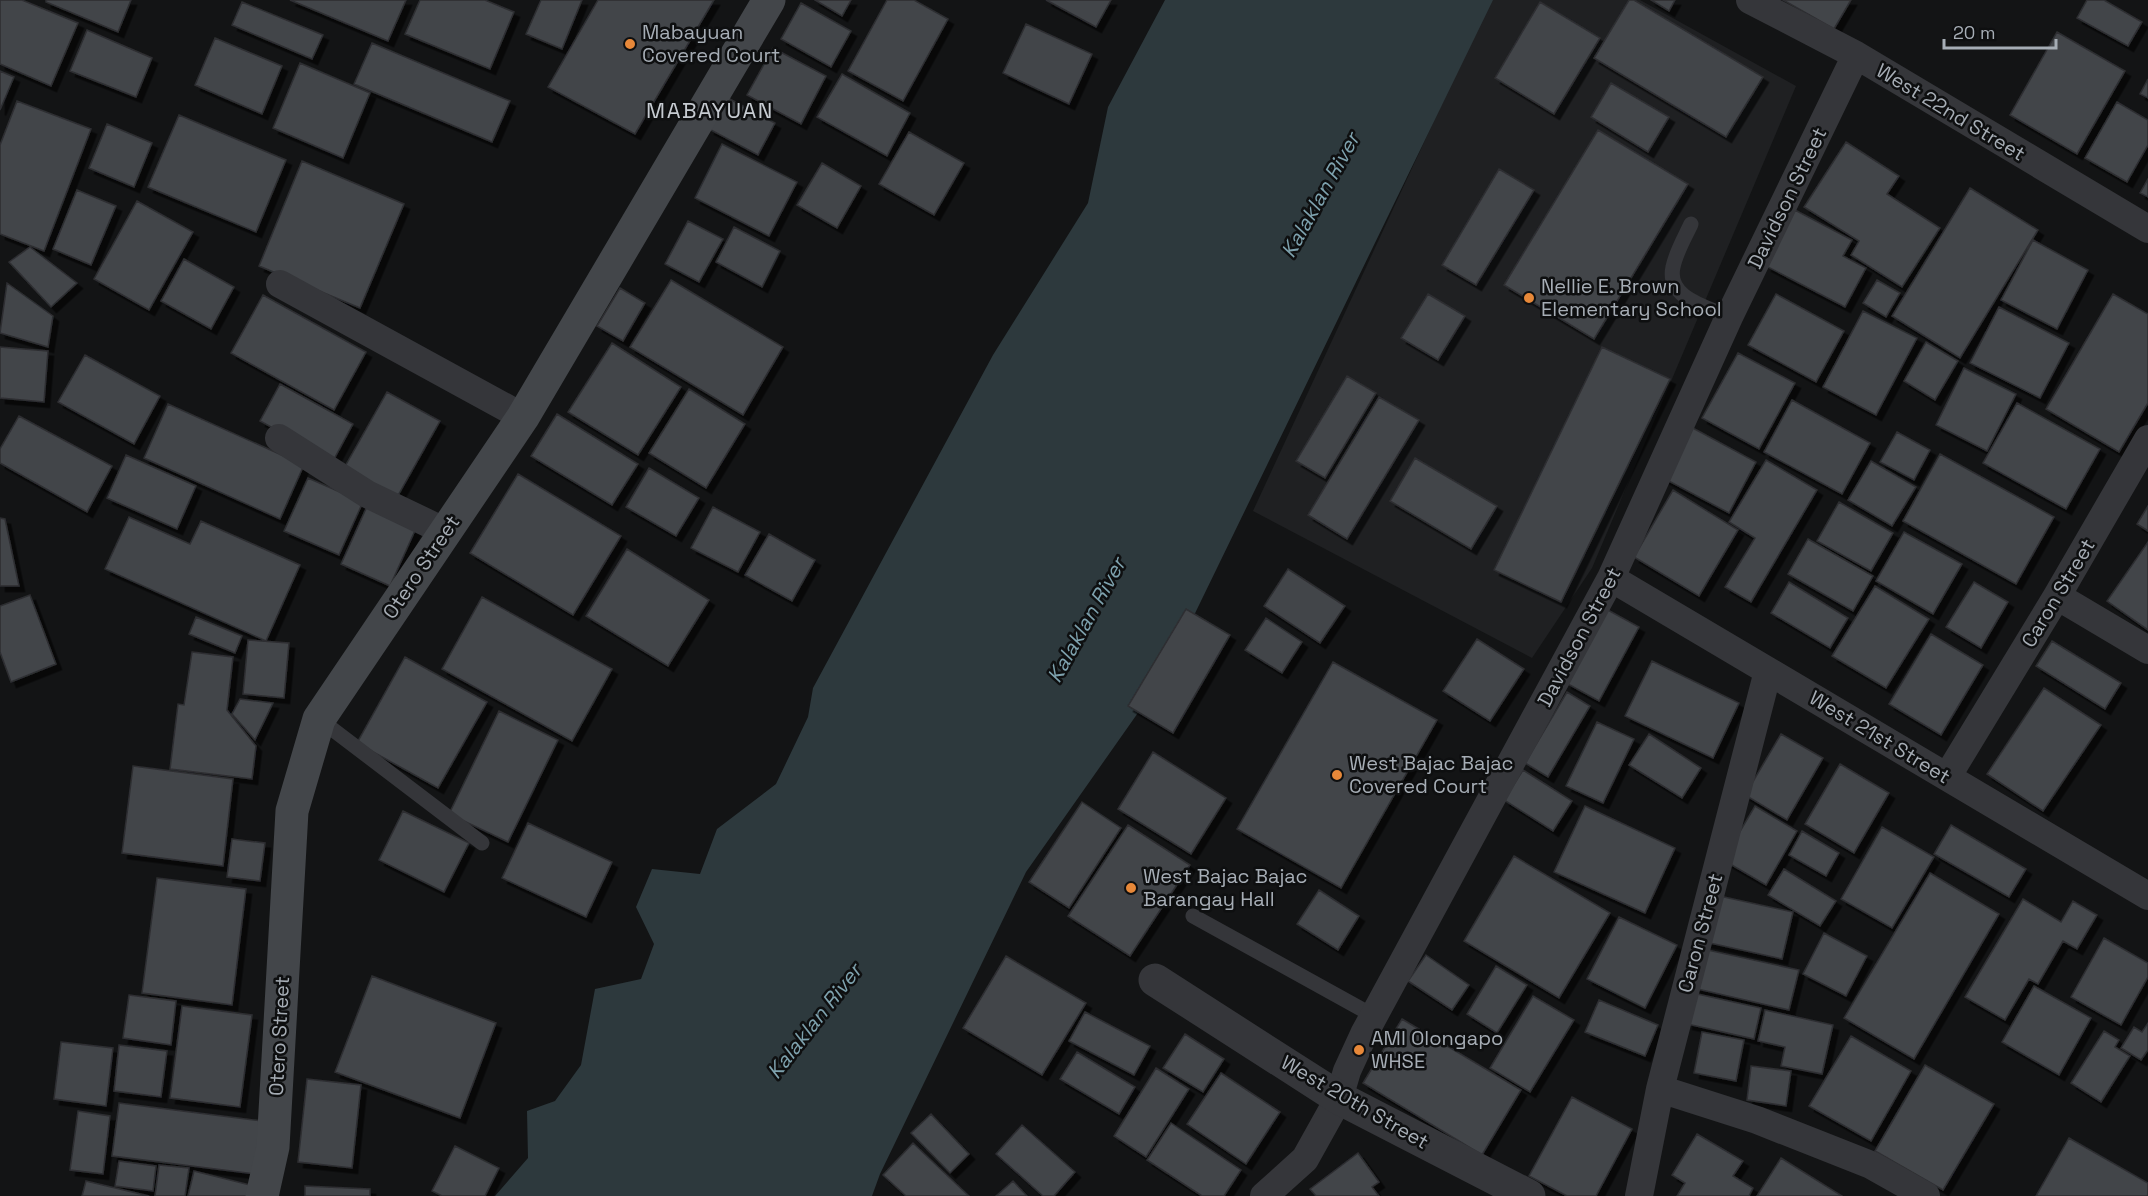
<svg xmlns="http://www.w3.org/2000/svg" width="2148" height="1196" font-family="'Space Grotesk',sans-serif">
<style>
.built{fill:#1f2022}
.water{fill:#2d393d}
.building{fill:#424448;stroke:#2d2e31;stroke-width:1.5;filter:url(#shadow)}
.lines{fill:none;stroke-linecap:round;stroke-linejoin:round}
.service{stroke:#35363a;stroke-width:15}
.minor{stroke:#35363a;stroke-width:28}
.tertiary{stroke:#35363a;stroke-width:33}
.secondary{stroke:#43464a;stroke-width:33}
.poi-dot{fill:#e78839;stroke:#0e0f10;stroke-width:2}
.labels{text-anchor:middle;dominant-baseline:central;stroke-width:5;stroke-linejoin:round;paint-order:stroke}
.poi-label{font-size:20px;fill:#a6adb5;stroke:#0e0f10;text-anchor:start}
.street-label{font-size:20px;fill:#a6adb5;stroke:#0e0f10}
.water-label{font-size:21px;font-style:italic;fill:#7ea2ae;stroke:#0e0f10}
.quarter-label{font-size:22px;letter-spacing:1.5px;fill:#c6cbd1;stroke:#0e0f10}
</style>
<defs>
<filter id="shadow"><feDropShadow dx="5.5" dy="5.5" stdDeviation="0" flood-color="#0009"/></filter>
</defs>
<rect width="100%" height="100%" fill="#131415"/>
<path class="built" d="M1490 0H1640L1796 86 1592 568 1532 658 1253 511Z"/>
<path class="water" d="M1165 0H1493L1166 673 1026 872 880 1174 872 1196H495L528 1158 527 1111 555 1101 581 1065 595 989 641 979 654 944 636 907 652 869 700 874 717 829 776 784 808 717 813 688 993 355 1088 203 1108 107Z"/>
<path class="building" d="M0 0H22L78 23 51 86 0 64Z
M46 0H131L118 32 46 2Z
M290 0H406L388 41Z
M420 0H485L514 12 490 69 405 34Z
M541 0H582L562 49 526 34Z
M598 0H714L635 134 548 87Z
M815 0H851L842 16Z
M887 0H914L948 19 903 101 848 71Z
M1046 0H1111L1096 27Z
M1629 0H1634L1763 77 1726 137 1594 58Z
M1651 0H1675L1669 11Z
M1783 0H1851L1834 29Z
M2087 0H2104L2142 22 2128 46 2077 18Z
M242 2 323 35 312 59 232 25Z
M1540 2 1600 38 1554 114 1495 78Z
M801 3 851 31 831 67 781 39Z
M1026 24 1092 54 1069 104 1003 73Z
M87 30 152 58 136 97 70 71Z
M2057 32 2125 71 2077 154 2010 115Z
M215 38 282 66 262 114 195 85Z
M372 43 510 101 492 142 354 84Z
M773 48 826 76 801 124 747 95Z
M300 63 370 93 343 158 273 128Z
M0 71 14 77 0 110Z
M842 74 910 113 887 156 817 117Z
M2148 79V98L2140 94Z
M1611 83 1669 117 1648 152 1591 117Z
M726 97 775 123 758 155 709 129Z
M17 101 91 129 44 251 0 234V145Z
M2117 102 2148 120V145L2127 182 2085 158Z
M179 115 286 160 256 232 148 187Z
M107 124 152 143 134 187 89 168Z
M1598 130 1688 184 1594 339 1504 285Z
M909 132 964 163 934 215 879 184Z
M1846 142 1899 176 1887 194 1940 228 1902 287 1851 255 1859 241 1804 207Z
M722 144 797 182 769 236 695 198Z
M302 161 404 204 360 308 259 266Z
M822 163 861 186 837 228 797 205Z
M1499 169 1534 190 1476 285 1442 265Z
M2148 179V197L2140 193Z
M1970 188 2038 230 1960 358 1892 316Z
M77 190 116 206 91 265 53 249Z
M137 201 193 232 149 310 94 279Z
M1795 210 1852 240 1843 256 1866 268 1845 307 1766 266Z
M688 221 723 239 699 282 665 264Z
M734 227 780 251 762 287 716 262Z
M2033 240 2088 270 2057 329 2001 300Z
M30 247 77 283 51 307 9 262Z
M184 259 234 287 211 329 161 301Z
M671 280 783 347 743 415 630 347Z
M1877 280 1900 293 1886 317 1863 303Z
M7 283 53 316 48 347 0 333Z
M620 288 645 303 623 341 597 326Z
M1428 294 1465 316 1438 360 1401 338Z
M1776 294 1844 331 1816 382 1748 345Z
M2113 294 2148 314V403L2119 452 2046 409Z
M263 295 366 352 334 410 231 353Z
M1999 307 2069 343 2040 398 1970 363Z
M1863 311 1917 338 1876 415 1823 387Z
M1926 342 1958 361 1935 400 1904 381Z
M612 343 681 387 638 455 568 412Z
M0 347 48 351 44 402 0 398Z
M1602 347 1670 379 1561 602 1494 570Z
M1738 353 1795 383 1759 449 1702 418Z
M85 355 160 396 134 444 58 402Z
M1964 368 2016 394 1987 451 1936 425Z
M1347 376 1376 393 1325 478 1296 461Z
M280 384 353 424 333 461 260 421Z
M689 389 745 424 706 488 649 453Z
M387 392 440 421 396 499 343 470Z
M1379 397 1419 420 1347 539 1308 515Z
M1792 400 1870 443 1842 494 1764 452Z
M2017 403 2100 449 2066 509 1983 463Z
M168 404 304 465 280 519 144 458Z
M557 414 638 464 612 505 531 456Z
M19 416 112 466 87 512 0 463V449Z
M1691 427 1756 462 1729 513 1663 478Z
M1897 432 1930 450 1914 480 1880 462Z
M1940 454 2054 517 2016 584 1903 521Z
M126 455 196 486 177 529 107 498Z
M1415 458 1497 506 1471 549 1390 501Z
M1766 460 1817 490 1751 602 1725 587 1755 538 1729 522Z
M1871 461 1916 487 1892 526 1848 500Z
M649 468 699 498 676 536 626 507Z
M518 474 621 536 573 615 470 553Z
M308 478 363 502 339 555 284 531Z
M1673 490 1738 530 1699 596 1634 557Z
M369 502 418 524 390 586 341 564Z
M1839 502 1893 533 1871 571 1817 541Z
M2148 506V531L2137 524Z
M713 507 760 532 738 572 691 548Z
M129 517 190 544 201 521 300 565 266 641 105 569Z
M0 518 5 519 19 586H0Z
M1904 532 1962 564 1933 614 1876 581Z
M769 534 815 560 792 601 745 575Z
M1808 539 1873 576 1853 611 1788 574Z
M2148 542V630L2107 601Z
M627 549 709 600 668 666 586 616Z
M1288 569 1345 606 1320 643 1264 606Z
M1789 582 1848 618 1830 648 1771 613Z
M1974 582 2008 602 1981 648 1946 627Z
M1875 586 1929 619 1886 688 1832 656Z
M30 595 56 664 11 682 0 652V606Z
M482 597 612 669 572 741 442 669Z
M1186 609 1230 635 1173 733 1128 706Z
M1606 609 1639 627 1599 701 1566 683Z
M196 617 242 636 235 653 189 634Z
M1266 618 1302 642 1282 673 1245 650Z
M1931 634 1983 665 1941 735 1889 704Z
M1477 639 1524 669 1490 721 1443 691Z
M248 640 289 643 284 698 243 694Z
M2052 641 2121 683 2105 709 2036 666Z
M192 652 233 657 227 710 256 746 252 779 170 769 178 704 184 705Z
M405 657 487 702 438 788 357 743Z
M1652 661 1739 703 1713 758 1625 716Z
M1333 662 1437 720 1341 888 1237 829Z
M2044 688 2101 725 2043 811 1987 774Z
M1567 692 1590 706 1548 777 1525 763Z
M240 699 273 703 255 740 232 714Z
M499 711 558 740 508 842 449 814Z
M1597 722 1634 739 1603 803 1566 786Z
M1649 734 1701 768 1682 798 1629 765Z
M1781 734 1823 758 1787 820 1745 795Z
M1153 752 1226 798 1191 854 1118 809Z
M1840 764 1889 793 1854 853 1805 824Z
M133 766 233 779 223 866 122 853Z
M1523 770 1572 801 1553 831 1504 800Z
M1082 802 1121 828 1069 908 1029 882Z
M1585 806 1675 848 1645 913 1554 872Z
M1755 806 1797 831 1766 885 1723 860Z
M403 811 469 843 444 892 379 860Z
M528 823 612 862 586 917 502 878Z
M1128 825 1190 865 1130 956 1068 916Z
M1951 825 2026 869 2009 897 1934 854Z
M1882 827 1934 857 1892 928 1841 899Z
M1802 831 1839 853 1826 876 1789 855Z
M232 839 265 843 260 881 227 877Z
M1514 856 1610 913 1559 998 1464 941Z
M1784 869 1836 901 1820 926 1768 895Z
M1930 873 1999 914 1914 1059 1844 1018Z
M157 878 246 889 232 1005 142 993Z
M1319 890 1359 916 1338 950 1297 924Z
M1715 895 1793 912 1782 959 1705 942Z
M2023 899 2061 922 2073 901 2097 915 2077 949 2063 941 2038 984 2029 979 2005 1020 1965 997Z
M1619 917 1677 945 1645 1008 1587 979Z
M1824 933 1867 956 1846 996 1803 974Z
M2104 938 2148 963V977L2121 1025 2071 997Z
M1703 949 1799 970 1789 1010 1693 988Z
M1426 955 1469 985 1452 1010 1408 981Z
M1006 956 1086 1003 1042 1075 963 1028Z
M1496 966 1527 985 1497 1033 1467 1014Z
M372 976 496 1023 460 1118 335 1072Z
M2034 986 2091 1018 2059 1075 2002 1042Z
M1693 993 1761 1008 1754 1039 1687 1024Z
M129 995 176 1001 171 1045 123 1038Z
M1533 996 1574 1020 1530 1092 1490 1068Z
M1599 1000 1658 1025 1645 1056 1585 1032Z
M182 1006 252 1015 240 1107 170 1098Z
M1765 1010 1833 1025 1822 1074 1781 1066 1785 1047 1758 1041Z
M1085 1012 1150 1046 1134 1075 1069 1041Z
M1402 1019 1521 1090 1482 1155 1363 1083Z
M2148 1023V1050L2141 1060 2121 1048 2134 1027 2142 1032Z
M2104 1031 2119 1040 2115 1047 2130 1056 2101 1102 2071 1083Z
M1702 1032 1744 1040 1736 1081 1694 1073Z
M1185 1034 1224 1059 1203 1092 1163 1068Z
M1851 1036 1911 1071 1871 1141 1809 1106Z
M61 1042 113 1048 106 1106 54 1099Z
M119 1045 167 1051 161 1097 114 1091Z
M1077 1052 1135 1087 1119 1114 1060 1079Z
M1925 1065 1994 1104 1943 1190 1875 1151Z
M1751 1066 1791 1071 1786 1106 1747 1100Z
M1156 1068 1189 1089 1146 1157 1114 1136Z
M1221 1073 1280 1112 1246 1164 1187 1124Z
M307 1079 361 1085 352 1168 298 1162Z
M1572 1097 1632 1129 1596 1196H1567L1529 1176Z
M119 1103 262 1121 255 1174 112 1156Z
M78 1111 110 1116 103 1174 70 1170Z
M931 1114 969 1154 950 1173 911 1133Z
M1171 1123 1241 1170 1224 1196H1202L1147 1160Z
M1022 1125 1075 1172 1054 1196H1043L996 1154Z
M1697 1134 1743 1161 1733 1176 1753 1188 1749 1196H1677L1685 1183 1672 1175Z
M2069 1138 2148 1183V1196H2036Z
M913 1143 969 1196H906L883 1175Z
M455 1146 499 1168 485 1196H442L432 1191Z
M1358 1153 1379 1182 1372 1187 1379 1196H1316L1310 1189Z
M1781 1158 1842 1196H1757Z
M119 1161 156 1166 153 1191 115 1186Z
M159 1165 189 1168 185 1196H155Z
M194 1171 258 1187 256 1196H188Z
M86 1181 149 1196H82Z
M1013 1181 1027 1196H996Z
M305 1186 370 1189V1196H305Z"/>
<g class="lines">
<path class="service" d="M1691 224C1685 237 1676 252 1673 267 1666 298 1707 307 1729 317
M319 719 482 843
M1193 916 1374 1016"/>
<path class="minor" d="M1750 0 1856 55 2148 229
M280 284 523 417
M279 438 367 494 444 531
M1611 578 2148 896
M2057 596 2148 650
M1947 777 2057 596 2148 439
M1660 1089 1757 1120 1871 1165 1926 1196
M1264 1196 1305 1159 1339 1098 1347 1071 1364 1034 1611 578 1729 317 1856 55
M1639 1196 1660 1089 1768 671"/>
<path class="tertiary" d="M1155 980 1339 1098 1529 1196"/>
<path class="secondary" d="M262 1196 273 1147 292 811 319 719 523 417 769 0"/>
</g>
<g class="poi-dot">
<circle cx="630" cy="44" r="6"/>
<circle cx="1529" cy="298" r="6"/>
<circle cx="1337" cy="775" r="6"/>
<circle cx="1131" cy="888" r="6"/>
<circle cx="1359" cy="1050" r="6"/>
</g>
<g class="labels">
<g class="poi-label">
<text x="642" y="32">Mabayuan<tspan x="642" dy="23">Covered Court</tspan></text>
<text x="1541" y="286">Nellie E. Brown<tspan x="1541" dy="23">Elementary School</tspan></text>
<text x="1349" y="763">West Bajac Bajac<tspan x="1349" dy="23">Covered Court</tspan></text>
<text x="1143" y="876">West Bajac Bajac<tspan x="1143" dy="23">Barangay Hall</tspan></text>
<text x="1371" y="1038">AMI Olongapo<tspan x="1371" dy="23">WHSE</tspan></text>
</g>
<g class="street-label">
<text transform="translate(1951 112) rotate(31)">West 22nd Street</text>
<text transform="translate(1787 198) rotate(-64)">Davidson Street</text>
<text transform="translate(421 567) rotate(-56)">Otero Street</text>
<text transform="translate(2058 593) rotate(-59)">Caron Street</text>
<text transform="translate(1579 637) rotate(-62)">Davidson Street</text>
<text transform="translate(1880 737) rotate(31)">West 21st Street</text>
<text transform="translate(1700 933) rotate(-75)">Caron Street</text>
<text transform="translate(279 1036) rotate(-87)">Otero Street</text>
<text transform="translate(1355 1102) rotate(30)">West 20th Street</text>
</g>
<g class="water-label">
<text transform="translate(1320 195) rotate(-61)">Kalaklan River</text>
<text transform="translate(1086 620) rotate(-61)">Kalaklan River</text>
<text transform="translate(814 1021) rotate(-52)">Kalaklan River</text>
</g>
<g class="quarter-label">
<text x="710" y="110">MABAYUAN</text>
</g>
</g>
<path d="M1944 39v9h112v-9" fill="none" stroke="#a6adb5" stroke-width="3"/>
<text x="1953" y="39" font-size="18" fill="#a6adb5" stroke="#0e0f10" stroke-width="4.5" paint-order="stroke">20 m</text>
</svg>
